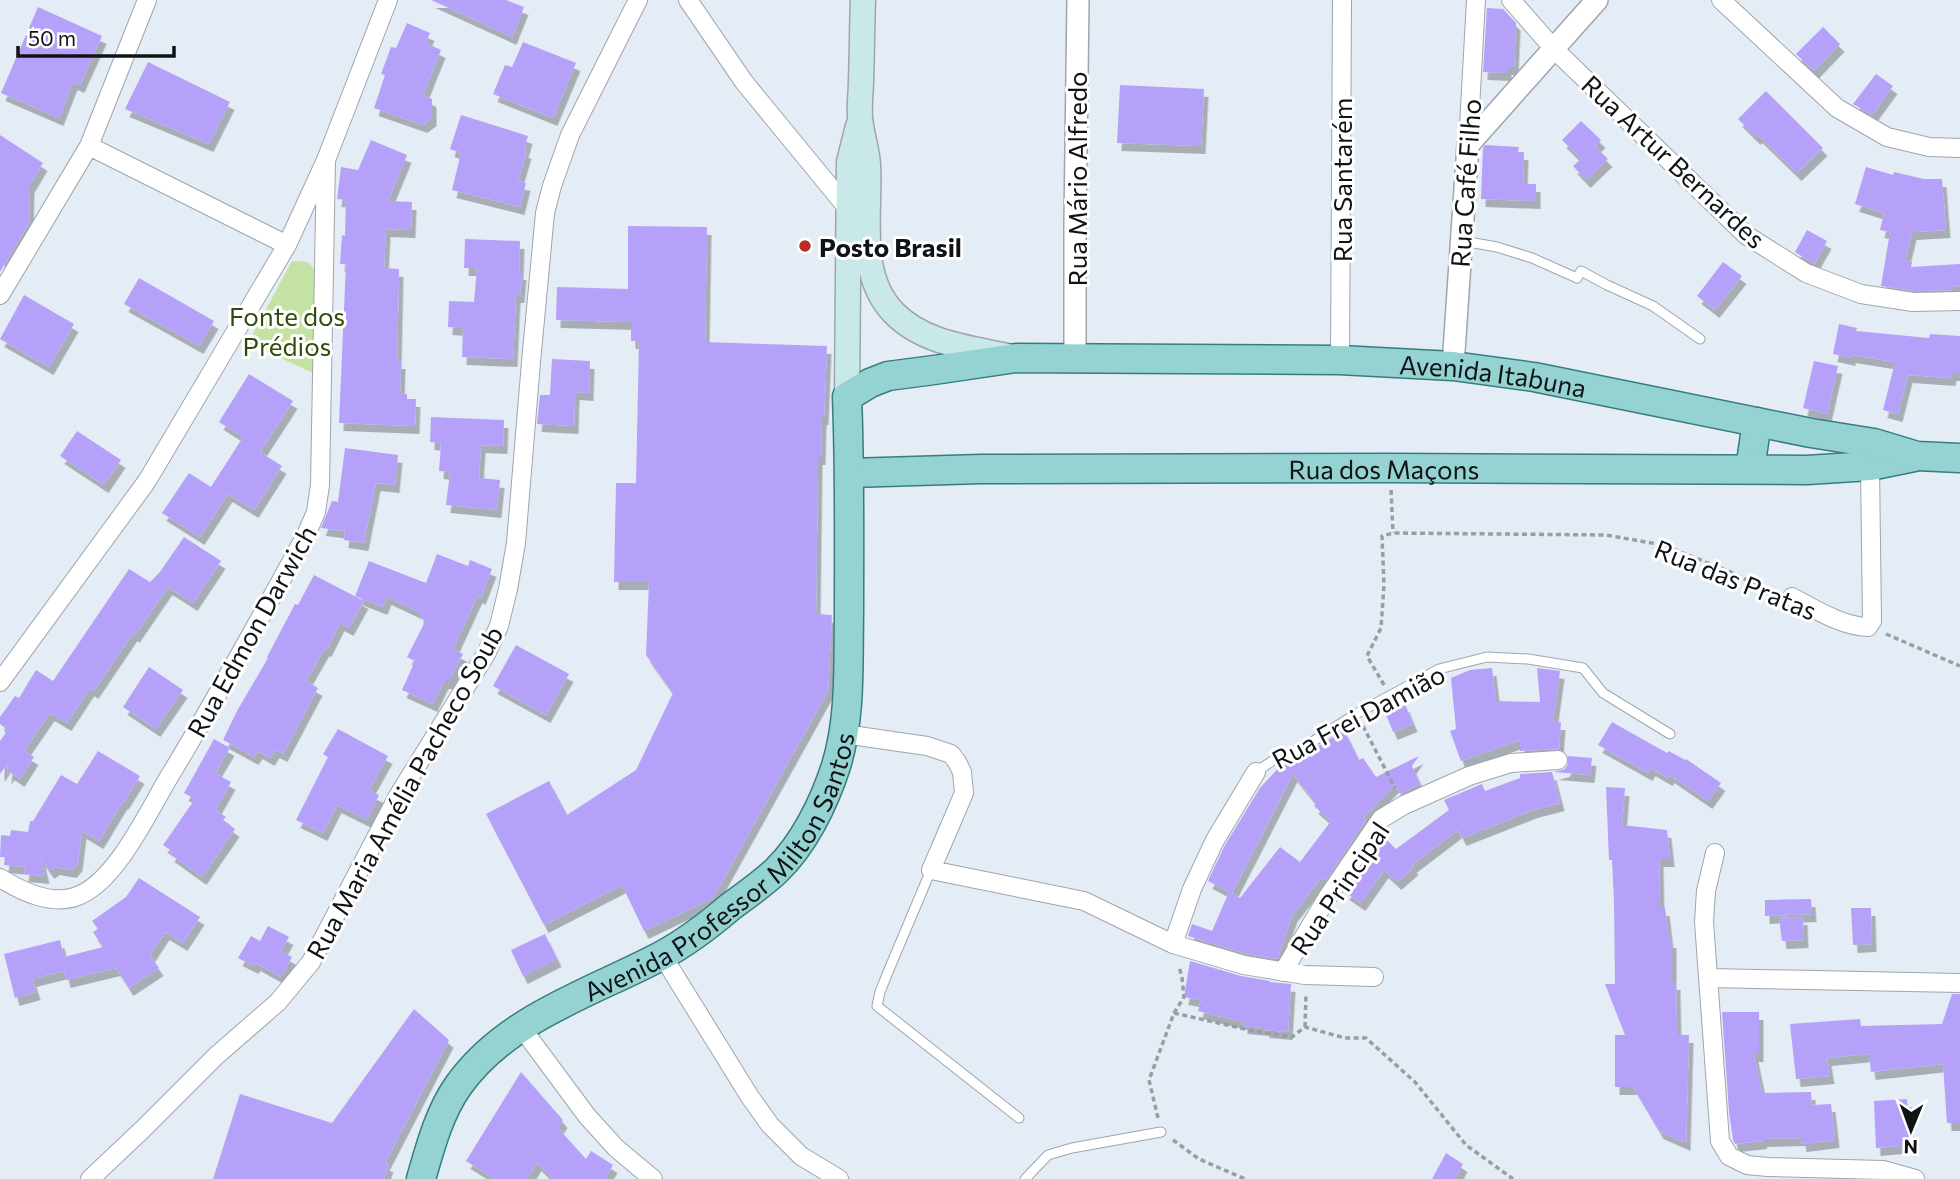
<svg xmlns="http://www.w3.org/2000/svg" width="1960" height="1179" font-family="Commissioner,sans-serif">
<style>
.green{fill:#c4e2a4}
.building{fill:#b6a1fa;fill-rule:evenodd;filter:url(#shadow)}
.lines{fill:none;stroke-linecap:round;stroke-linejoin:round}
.service-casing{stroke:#9fa5af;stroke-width:11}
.minor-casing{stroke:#9fa5af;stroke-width:20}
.tertiary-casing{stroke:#9fa5af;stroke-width:24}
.secondary-casing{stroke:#9fa5af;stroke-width:27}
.primary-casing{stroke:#377d7d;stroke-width:31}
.path{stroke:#989ea5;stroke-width:3.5;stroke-dasharray:5 3.5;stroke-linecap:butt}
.service{stroke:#fff;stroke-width:9}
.minor{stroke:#fff;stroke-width:18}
.tertiary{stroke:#fff;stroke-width:21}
.secondary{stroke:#c9e9e8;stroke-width:24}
.primary{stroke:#94d3d2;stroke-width:28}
.poi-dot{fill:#bb2c27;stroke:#fff;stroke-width:2.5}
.labels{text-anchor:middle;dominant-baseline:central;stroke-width:6;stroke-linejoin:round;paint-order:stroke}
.street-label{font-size:26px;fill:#101316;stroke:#fff}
.poi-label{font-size:26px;font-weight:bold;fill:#101316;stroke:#fff;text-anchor:start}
.park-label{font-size:26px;fill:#324b08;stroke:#fff}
</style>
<defs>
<filter id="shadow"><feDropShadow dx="4.5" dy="8" stdDeviation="0" flood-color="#0004"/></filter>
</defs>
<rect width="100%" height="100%" fill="#e4ecf5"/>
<path class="green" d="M292 261 307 262 318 272 313 373 248 343Z"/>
<path class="building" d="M431 0H506L524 7 512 37Z
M38 7 102 36 80 85 73 82 59 118 1 93Z
M1487 8 1503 9 1516 23 1514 67H1507V73L1483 72Z
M407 23 430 33 426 43 441 50 423 95 432 99V118L423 125 374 108 385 75 381 74 391 47 396 48Z
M1823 27 1840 44 1814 71 1796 54Z
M523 42 576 63 553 118 493 94 505 65 512 67Z
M148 62 230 102 209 144 125 109Z
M1876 74 1893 86 1872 115 1853 104Z
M1120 85 1204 89 1201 146 1117 143Z
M1766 91 1823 148 1797 173 1758 135 1756 137 1738 119Z
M461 115 528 136 524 150 527 151 518 181 526 183 520 207 452 190 461 153 450 149Z
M1581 121 1601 140 1595 146 1608 159 1586 180 1573 166 1581 159 1562 140Z
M0 135 43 163 30 185 29 223 0 272Z
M371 140 407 155 388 201 412 202 411 230 386 229 384 268 399 269 397 361H401L400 393 407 394V399H416L415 426 339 423 346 264H340L342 235 345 236 346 200 337 199 341 167 358 170Z
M1485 145 1519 147 1518 152H1524L1523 184H1536V201L1481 199 1483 148Z
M1866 167 1893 175 1894 172 1924 179H1942L1946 230 1912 232 1905 261 1912 262 1911 267 1960 264V285L1953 287V290L1914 291 1881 286 1890 232 1880 230 1884 213 1855 204Z
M628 226 707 227 705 342 827 346 824 417H822L821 457H818L816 614 832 615 828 691 713 898 644 931 622 885 544 925 486 814 549 781 567 815 636 770 673 693 646 655 649 582H614L616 483H636L639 341H631V322L556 320 557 287 628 289Z
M1807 230 1827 241 1814 264 1795 252Z
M465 239 520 241 519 272H522L520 295H516L513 359 462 357 463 328 448 327 449 301 474 302 477 268H464Z
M1723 262 1742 276 1715 310 1697 296Z
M139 278 214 321 199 346 124 304Z
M24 295 74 324 49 367 0 339Z
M1839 324 1857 328 1856 331 1929 338 1930 334 1960 336V373H1952L1951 378 1908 375 1898 414 1883 410 1895 362 1851 355V358L1833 354Z
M552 359 590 361 589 393 575 392 574 426 537 424 540 395H550Z
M1814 361 1838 366 1827 414 1803 408Z
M249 374 293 401 260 452 282 466 254 510 228 494 200 537 162 513 189 473 211 487 243 437 219 422Z
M431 417 504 420 503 446 481 445 479 478 500 480 497 510 446 505 450 472 439 471 441 443 430 442Z
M77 431 121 460 104 485 60 456Z
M345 448 398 455 395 485 376 483 364 543 344 540 345 531 321 528 332 501 338 502Z
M184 537 221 561 193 603 168 587 135 635 133 633 94 691 90 688 67 723 50 713 24 751 34 757 20 779 10 772 7 777 8 763 0 774V741L8 730 0 724V717L15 696 19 698 36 670 53 681 129 569 150 582 160 572Z
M437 554 468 566 470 560 492 569 481 597 478 595 453 649 463 654 449 681H444L433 704 402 690 415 661 407 657 426 620 419 618V612L387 597 383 607 355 596 369 561 426 583Z
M314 575 364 601 349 628 340 623 327 649 325 648 306 681 318 688 283 754 275 750 270 758 258 751 254 757 223 740 237 711 268 658 267 657 295 604 298 605Z
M516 645 569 674 546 715 493 686Z
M149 667 183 690 156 729 123 707Z
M1492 668 1496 701 1540 702 1537 668 1560 671 1553 722H1561L1559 749 1520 751V740L1461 761 1450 731 1456 729 1451 678 1470 670Z
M1405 704 1413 724 1393 732 1385 712Z
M1612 722 1667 753 1669 751 1685 760 1686 759 1721 783 1708 801 1670 775 1668 778 1651 768 1648 773 1598 745Z
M338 729 388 756 369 790 379 795 367 820 337 805 323 833 296 820 328 757 323 754Z
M1344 730 1359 760 1363 758 1376 777 1419 756 1412 766 1420 784 1400 794 1395 784 1363 818 1366 820 1326 880 1322 877 1293 914 1277 959 1247 954 1188 936 1192 924 1212 931 1229 892 1208 881 1225 845 1260 788 1284 762 1304 755ZM1293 774 1316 803 1314 806 1331 821 1300 862 1280 847 1240 898 1232 893Z
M214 739 230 748 215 773 231 782 215 810 226 817 223 820 235 829 202 877 170 854 172 851 163 845 195 799 184 793Z
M98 751 140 776 124 802 123 801 99 841 82 831 78 863 72 870 55 867 50 871 41 859 45 876 24 874 25 867 4 865 5 857H0L1 835 10 836 11 830 28 832 30 821H33L61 775 77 784Z
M1568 756 1592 758 1590 775 1554 772 1565 769 1568 764Z
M1552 772 1560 803 1533 810 1462 838 1458 830 1412 865 1414 867 1397 882 1384 870 1361 903 1345 892 1383 836 1396 849 1449 810 1444 800 1482 784 1485 791 1520 778V774Z
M1606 787 1625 788 1622 825 1667 830 1670 859H1659L1660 908H1665L1669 940H1672V982H1676L1677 1035H1689L1686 1143 1659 1131 1633 1087H1615V1035H1625L1605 984H1615L1614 902 1612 860H1609Z
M139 878 200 917 183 943 165 932 150 955 159 968 129 988 116 968 66 980 64 971 32 979 36 992 15 998 4 954 60 940 64 957 103 947 93 932 98 929 92 921 126 897Z
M1811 899 1812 914 1765 916V900Z
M1851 908H1871L1872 944 1853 945Z
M1803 917 1804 940 1782 941 1779 918Z
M268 926 289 937 281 951 292 957 281 977 256 963 254 966 238 958 251 936 260 941Z
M545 934 557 959 523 976 511 950Z
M1190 961 1241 976 1270 981 1269 982 1291 984 1288 1032 1265 1030V1028L1243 1026V1022L1198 1011 1201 1000 1184 997Z
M1952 994H1960V1123H1947L1943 1064 1871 1072 1869 1054 1827 1058 1830 1076 1796 1079 1790 1024 1860 1019 1861 1026 1942 1024Z
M414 1009 449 1040 385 1163 389 1164 384 1179H213L240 1094 332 1123Z
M1722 1012H1759V1054H1754L1762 1093 1811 1092 1812 1105 1831 1104 1835 1140 1802 1144 1801 1138 1762 1139 1763 1141 1735 1144 1733 1140 1729 1112Z
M521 1072 563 1120 558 1128 586 1159 591 1151 613 1165 605 1179H553L537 1163 527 1179H495L466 1161Z
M1907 1099 1910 1145 1876 1148 1874 1101Z
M1446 1153 1463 1164 1455 1179H1432Z"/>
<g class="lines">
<g class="service-casing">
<path id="service" d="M1463 241 1497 247 1532 258 1577 278 1581 271 1607 285 1653 306 1700 339
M1256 772 1278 757 1301 749 1356 714 1439 669 1487 657 1528 659 1583 668 1603 693 1670 734
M931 870 888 972 880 992 877 1006 1019 1118
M1025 1179 1048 1155 1072 1148 1161 1132"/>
</g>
<g class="minor-casing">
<path id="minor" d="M688 0 744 82 849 210
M1511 0 1554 49 1746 235 1806 273 1861 294 1913 302 1960 301
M1721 0 1837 108 1887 137 1929 147 1960 148
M1468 145 1476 0
M89 146 287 245
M0 295 89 146 147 0
M1340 360 1342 0
M1792 597C1815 609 1841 626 1868 627L1872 621 1870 466
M0 682 147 481 287 245 326 160 388 0
M844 734 927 746 951 754 957 762 962 772 964 793 931 870 1084 901 1173 944 1244 965 1305 975 1374 977
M1715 853 1706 891 1704 922 1720 1141 1729 1156 1747 1165 1768 1167 1883 1170 1915 1179
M0 878C23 892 53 907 80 895 117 879 148 812 169 777 217 698 261 617 306 535L316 512 320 485 326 160
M1173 944 1192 889 1215 840 1256 772
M662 955 750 1097 770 1125 801 1156 839 1179
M1283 972 1327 898 1381 819 1404 805 1469 776 1511 763 1558 760
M1709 978 1960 983
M521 1027 587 1116 616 1148 653 1179
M90 1179 142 1130 216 1056 278 1002 311 962 398 796 486 654 499 626 508 589 516 543 531 362 545 213 552 186 570 135 638 0"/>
</g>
<g class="tertiary-casing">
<path id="tertiary" d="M1075 358V223L1078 0
M1453 366 1468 145 1597 0"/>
</g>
<g class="secondary-casing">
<path id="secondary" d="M863 0C862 27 862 53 861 80 861 92 859 105 860 117 861 133 867 148 868 165 871 213 856 274 894 313 924 344 972 348 1012 357
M847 397 849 162 858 126"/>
</g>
<g class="primary-casing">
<g id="primary">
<path d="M1750 469 1757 422"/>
<path id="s1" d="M850 473 981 469 1390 468 1807 470 1870 466 1914 457"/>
<path id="s2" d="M421 1179C430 1148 439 1113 458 1086 506 1018 591 993 661 956 685 943 709 925 730 907 745 896 762 884 776 871 804 844 824 803 836 766 851 717 848 665 849 614 849 542 850 470 847 397L870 383 888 376 934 370 1016 358 1340 360 1453 366 1534 377 1811 433 1874 443 1917 456 1960 458"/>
</g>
</g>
<path class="path" d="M1391 490 1393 533
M1886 634 1960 666
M1384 685 1367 656 1381 628 1384 585 1382 536 1393 533 1606 535 1663 545 1733 573 1774 594
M1363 726 1395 788
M1174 1013 1249 1030 1292 1037 1305 1027 1345 1038H1366L1415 1082 1466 1145 1513 1179
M1305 1027 1306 994
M1158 1118 1149 1080 1174 1013 1184 997 1182 978 1179 966
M1173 1140 1199 1159 1245 1179"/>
<use href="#service" class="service"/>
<use href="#minor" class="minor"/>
<use href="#tertiary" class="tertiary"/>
<use href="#secondary" class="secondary"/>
<use href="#primary" class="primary"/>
</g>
<circle class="poi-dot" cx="805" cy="246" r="7"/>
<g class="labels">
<g class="street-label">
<text transform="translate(1674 161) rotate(43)">Rua Artur Bernardes</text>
<text transform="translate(1076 179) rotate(-90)">Rua Mário Alfredo</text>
<text transform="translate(1341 180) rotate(-90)">Rua Santarém</text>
<text transform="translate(1465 183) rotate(-86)">Rua Café Filho</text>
<text stroke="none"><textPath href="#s2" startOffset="1633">Avenida Itabuna</textPath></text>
<text stroke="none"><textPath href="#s1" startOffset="534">Rua dos Maçons</textPath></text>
<text transform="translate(1736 579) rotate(22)">Rua das Pratas</text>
<text transform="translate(251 631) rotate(-61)">Rua Edmon Darwich</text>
<text transform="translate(1358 716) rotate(-28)">Rua Frei Damião</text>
<text transform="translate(404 792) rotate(-61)">Rua Maria Amélia Pacheco Soub</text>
<text stroke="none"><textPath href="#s2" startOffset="452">Avenida Professor Milton Santos</textPath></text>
<text transform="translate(1339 888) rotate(-56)">Rua Principal</text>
</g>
<g class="poi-label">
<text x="819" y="246">Posto Brasil</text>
</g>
<g class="park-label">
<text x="287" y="315">Fonte dos<tspan x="287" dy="30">Prédios</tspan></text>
</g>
</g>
<g transform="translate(1911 1130) rotate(181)" stroke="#ffffff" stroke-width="5" paint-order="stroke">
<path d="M0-5L12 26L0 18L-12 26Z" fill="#101316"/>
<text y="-10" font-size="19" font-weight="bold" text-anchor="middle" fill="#101316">N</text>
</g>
<path d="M18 46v10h156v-10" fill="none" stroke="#101316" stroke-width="3.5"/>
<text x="28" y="46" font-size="21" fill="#101316" stroke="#ffffff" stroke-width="5" paint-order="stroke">50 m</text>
</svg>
